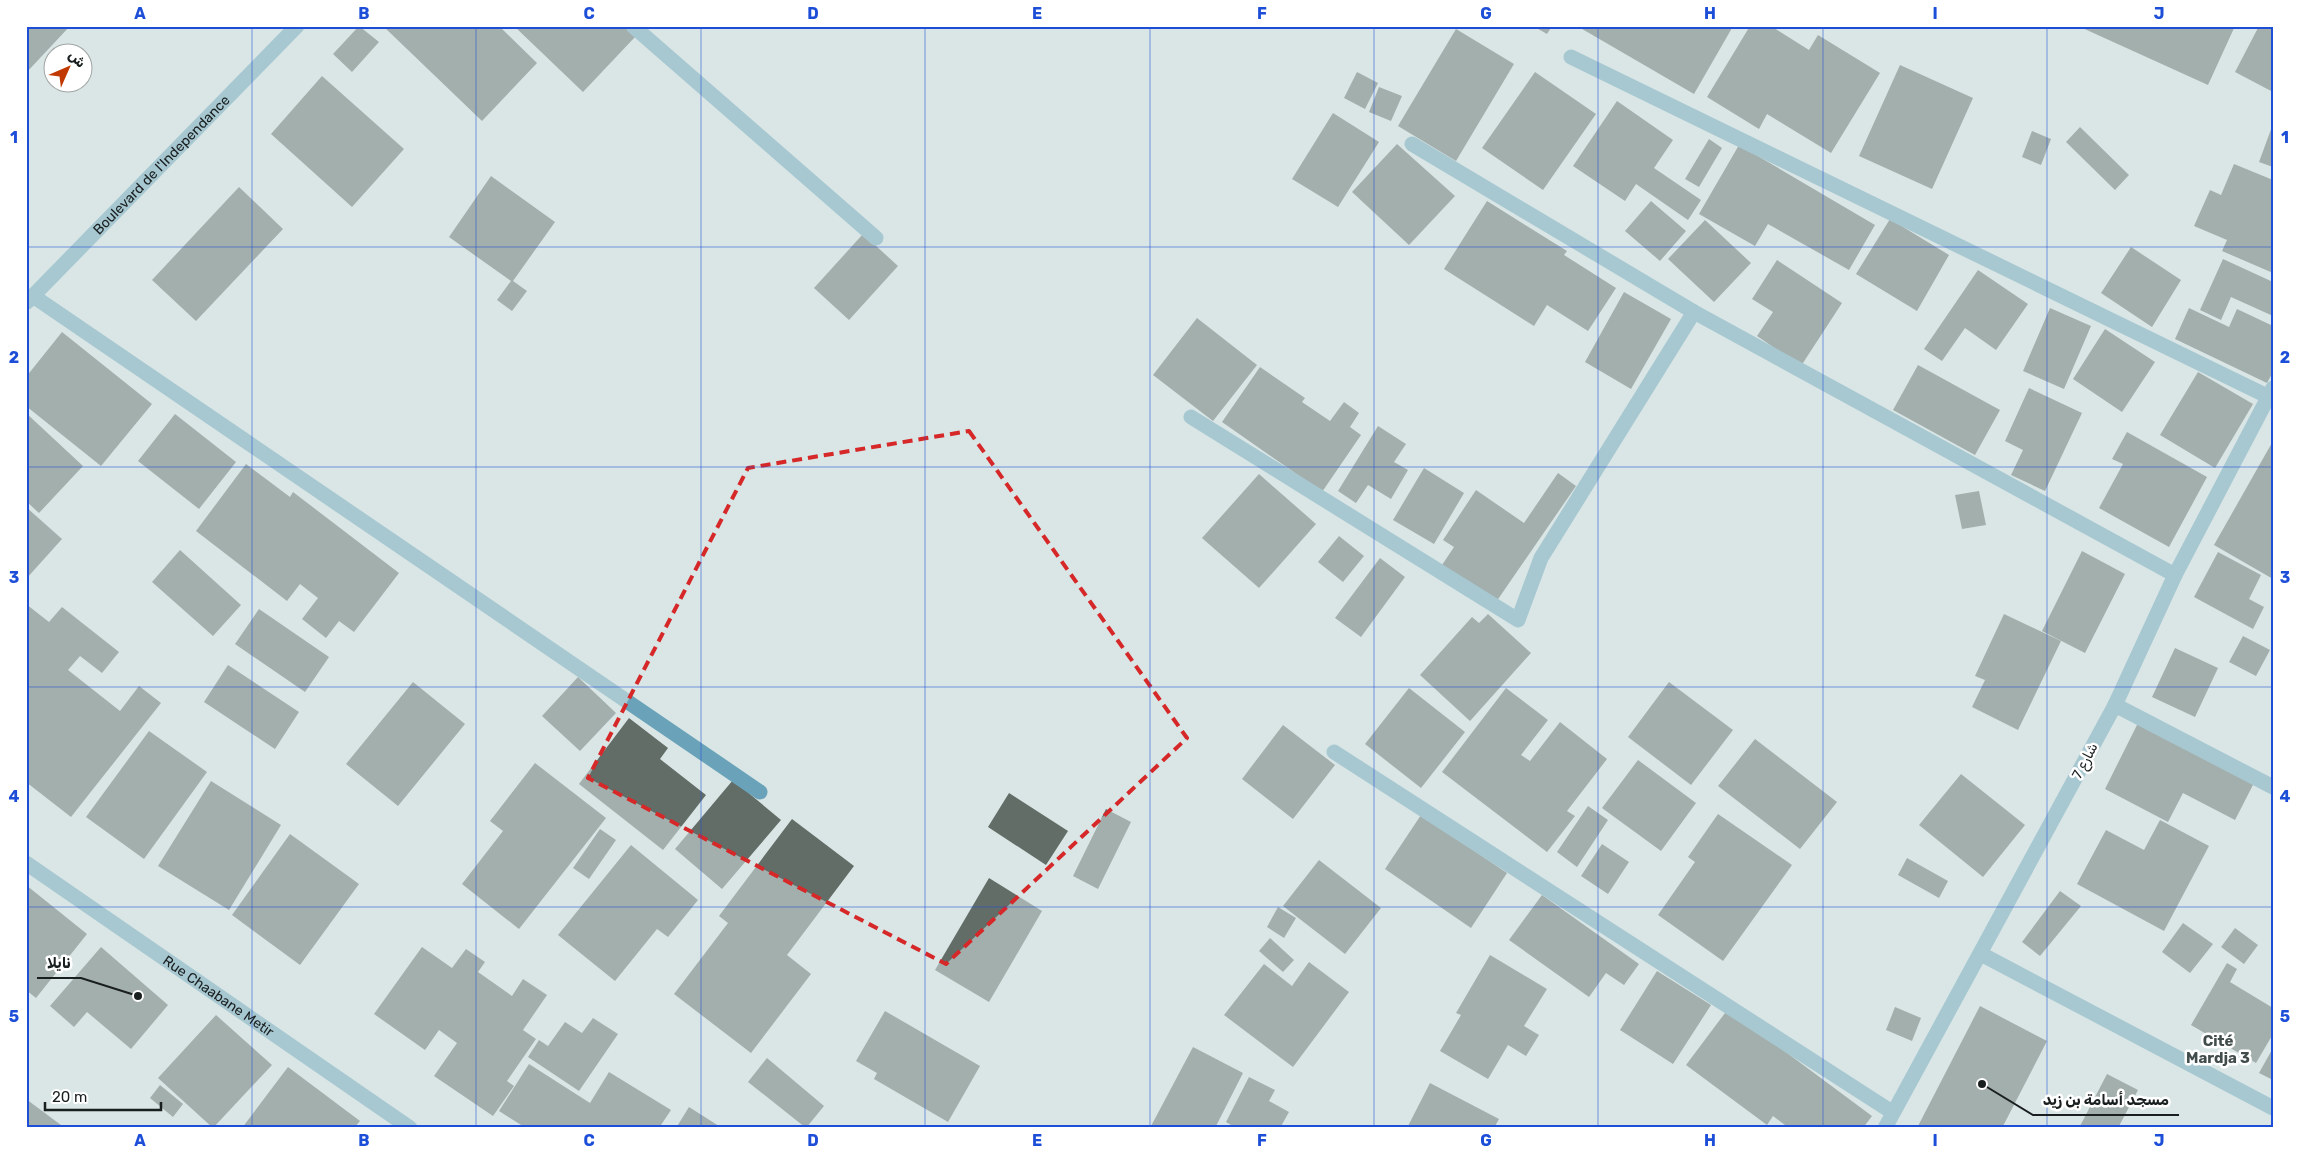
<svg xmlns="http://www.w3.org/2000/svg" width="2299" height="1154" font-family="Rubik,'Noto Sans Arabic',sans-serif">
<style>
.building{fill:#636d67}
.lines{fill:none;stroke-linecap:round;stroke-linejoin:round}
.minor{stroke:#6aa3b9;stroke-width:15}
.marked{fill:none;stroke:#d62828;stroke-width:4;stroke-dasharray:10 6;stroke-linejoin:round}
.grid{fill:none;stroke:#1d4ed8;stroke-width:1;stroke-opacity:0.55}
.labels{text-anchor:middle;dominant-baseline:central;stroke-width:5;stroke-linejoin:round;paint-order:stroke}
.street-label{font-size:14px;fill:#191e1e;stroke:#fff}
.neighbourhood-label{font-size:15px;font-weight:bold;fill:#414c4b;stroke:#fff}
.leader{fill:none;stroke:#191e1e;stroke-width:2}
.callout-dot{fill:#191e1e;stroke:#fff;stroke-width:2}
.callout-label{font-size:15px;text-anchor:middle;font-weight:bold;fill:#191e1e;stroke:#fff;stroke-width:5;stroke-linejoin:round;paint-order:stroke}
.neatline{fill:none;stroke:#1d4ed8;stroke-width:2}
.grid-label{font-size:16px;text-anchor:middle;font-weight:bold;fill:#1d4ed8}
</style>
<rect width="100%" height="100%" fill="#d9e6e5"/>
<path class="building" d="M26 26H70L26 73Z
M359 26 379 42 352 72 333 54Z
M383 26H499L537 63 482 121Z
M514 26H624L635 37 583 92Z
M1533 26H1552L1547 34Z
M1577 26H1729L1732 28 1694 94Z
M1750 26H1771L1809 50 1818 35 1880 73 1831 153 1767 114 1759 129 1707 97Z
M2078 26H2235L2208 85Z
M2259 26H2273V92L2235 72Z
M1456 29 1514 64 1456 161 1398 126Z
M1900 65 1973 98 1932 189 1859 156Z
M1357 72 1378 83 1365 109 1344 98Z
M1535 72 1596 114 1543 190 1482 148Z
M322 76 404 149 352 207 271 134Z
M1379 87 1402 96 1391 121 1369 112Z
M1617 101 1673 140 1654 168 1701 200 1688 220 1636 184 1625 201 1573 166Z
M1333 113 1379 142 1338 207 1292 179Z
M2273 124V167L2259 162Z
M2080 127 2129 175 2115 190 2066 142Z
M2032 131 2051 139 2041 165 2022 157Z
M1709 139 1722 148 1699 187 1685 179Z
M1397 144 1455 196 1409 245 1352 192Z
M1739 145 1875 225 1849 270 1768 224 1755 246 1699 214Z
M2234 164 2273 180V273L2222 251 2227 240 2194 226 2210 190 2221 195Z
M491 176 555 222 513 281 527 291 512 311 497 300 511 281 449 237Z
M239 187 283 229 196 321 152 280Z
M1487 201 1567 251 1564 255 1616 288 1588 331 1547 305 1534 326 1444 269Z
M1651 201 1686 231 1660 261 1625 231Z
M1890 219 1949 255 1917 311 1856 274Z
M1705 220 1751 263 1714 302 1668 259Z
M863 234 898 266 849 320 814 288Z
M2131 247 2181 280 2152 327 2101 293Z
M2223 259 2273 282V316L2231 297 2221 320 2200 310Z
M1777 260 1842 303 1801 366 1757 336 1773 312 1752 299Z
M1978 270 2028 304 1996 350 1965 328 1942 361 1924 349Z
M1624 292 1671 319 1631 389 1585 362Z
M2050 308 2091 326 2064 389 2023 371Z
M2189 308 2229 327 2237 309 2273 326V372L2267 383 2175 339Z
M1197 318 1257 365 1213 421 1153 375Z
M2105 329 2155 362 2122 412 2073 379Z
M62 332 152 404 101 466 26 406V377Z
M1918 365 2000 410 1975 455 1893 410Z
M1260 367 1305 398 1302 402 1330 421 1344 402 1359 413 1350 427 1361 435 1322 492 1222 422Z
M2198 372 2253 404 2215 468 2160 435Z
M2029 388 2082 413 2045 491 2011 475 2023 450 2005 441Z
M26 413 83 466 39 513 26 501Z
M175 414 236 462 199 509 138 461Z
M1378 426 1406 444 1394 462 1408 470 1391 499 1368 485 1356 503 1338 491Z
M2127 432 2207 477 2169 547 2099 508 2123 464 2112 459Z
M2273 441V579L2214 545Z
M246 464 290 497 293 492 399 573 354 632 339 621 326 638 302 619 318 598 300 584 287 601 196 531Z
M1424 468 1464 493 1434 544 1393 520Z
M1558 473 1576 486 1494 605 1440 568 1454 547 1443 540 1476 490 1524 523Z
M1259 474 1316 524 1259 588 1202 538Z
M1979 491 1986 525 1962 529 1955 495Z
M26 507 62 539 26 579Z
M1339 536 1364 556 1343 582 1318 562Z
M180 550 241 605 213 636 152 582Z
M2082 551 2125 574 2085 653 2042 631Z
M2218 552 2261 575 2249 599 2264 607 2253 629 2194 597Z
M1380 558 1405 577 1361 637 1335 618Z
M26 604 49 622 62 607 119 652 102 673 80 656 68 670 120 711 139 686 161 703 71 817 26 782Z
M259 609 329 657 305 692 235 644Z
M1488 614 1531 653 1470 721 1420 675 1472 617 1479 623Z
M2004 614 2061 641 2018 730 1972 707 1985 680 1975 676Z
M2243 636 2270 650 2256 676 2229 662Z
M2175 648 2218 668 2195 717 2152 697Z
M228 665 299 712 275 749 204 702Z
M578 677 616 713 580 751 542 716Z
M413 682 465 724 398 806 346 764Z
M1669 682 1733 730 1691 785 1628 737Z
M1409 688 1465 732 1421 788 1365 744Z
M1506 688 1548 720 1521 755 1530 761 1560 722 1607 759 1567 811 1575 816 1547 852 1442 772Z
M629 718 668 748 660 759 706 795 663 850 579 784Z
M2139 721 2255 781 2235 820 2183 793 2168 822 2105 789Z
M1283 725 1335 765 1293 819 1242 779Z
M149 731 207 772 144 859 86 817Z
M1755 739 1837 802 1800 849 1718 786Z
M1638 760 1696 803 1661 851 1602 808Z
M535 763 606 818 519 929 462 884 503 831 490 821Z
M1961 774 2025 825 1983 877 1919 825Z
M733 780 781 820 722 889 675 849Z
M211 781 281 825 229 910 158 866Z
M1009 793 1068 831 1046 865 988 827Z
M1588 806 1608 820 1577 867 1557 852Z
M1106 809 1131 822 1098 889 1073 876Z
M1718 814 1792 865 1723 961 1658 915 1695 862 1688 857Z
M1421 815 1507 873 1471 928 1385 869Z
M792 819 854 866 787 955 811 974 751 1053 674 994 728 923 719 916Z
M2160 820 2209 846 2164 931 2077 884 2106 830 2144 850Z
M600 829 616 840 589 879 573 868Z
M290 834 359 884 300 965 232 915Z
M1602 844 1629 862 1608 894 1581 876Z
M631 845 698 900 668 937 657 929 615 981 558 935Z
M1907 858 1948 881 1939 898 1898 875Z
M1319 860 1381 908 1345 954 1283 906Z
M989 878 1042 911 989 1002 935 970Z
M26 885 87 934 36 998 26 990Z
M2060 891 2081 906 2040 956 2022 942Z
M1542 895 1639 964 1624 985 1606 973 1589 997 1509 940Z
M1278 907 1296 918 1284 938 1267 927Z
M2183 923 2213 944 2190 973 2162 952Z
M2235 928 2258 945 2244 964 2221 947Z
M1270 938 1294 960 1283 972 1259 951Z
M101 947 168 1005 131 1049 87 1012 74 1027 50 1006Z
M422 947 452 968 466 949 485 962 478 972 512 996 523 979 547 995 523 1030 536 1039 507 1081 514 1086 493 1116 434 1076 457 1043 439 1030 425 1050 374 1014Z
M1490 955 1547 989 1524 1026 1539 1035 1526 1056 1508 1045 1488 1079 1440 1051 1461 1015 1456 1013Z
M1309 962 1349 992 1293 1067 1224 1015 1264 964 1292 986Z
M2227 963 2237 969 2230 982 2273 1008V1034L2256 1063 2191 1025Z
M1657 971 1711 1005 1673 1064 1620 1030Z
M1980 1006 2047 1041 2002 1128H1917Z
M1895 1007 1921 1018 1912 1041 1886 1030Z
M1728 1009 1872 1116 1863 1128H1789L1773 1116 1767 1125 1686 1065Z
M885 1011 980 1066 948 1122 874 1079 877 1073 856 1061Z
M216 1015 272 1065 213 1128 158 1078Z
M593 1018 618 1034 579 1091 528 1057 539 1040 548 1046 565 1022 582 1033Z
M1193 1047 1243 1073 1215 1128H1150Z
M2273 1048V1080L2259 1073Z
M767 1058 824 1106 806 1128 748 1082Z
M529 1064 590 1103 609 1072 671 1110 659 1128H526L499 1111Z
M288 1067 360 1121 354 1128H242Z
M2107 1074 2138 1090 2118 1128H2079Z
M1249 1077 1275 1090 1269 1101 1289 1112 1280 1128H1236L1226 1122Z
M1430 1083 1499 1119 1494 1128H1407Z
M160 1085 183 1104 173 1117 150 1098Z
M26 1099 65 1128H26Z
M689 1107 722 1128H676Z"/>
<g class="lines">
<g class="minor">
<path d="M633 26 876 238"/>
<path d="M1571 57 2267 396"/>
<path d="M1412 144 1694 312 2175 575"/>
<path d="M33 296 760 792"/>
<path id="s1" d="M27 302 297 26"/>
<path d="M1191 417 1518 620 1541 558 1694 312"/>
<path d="M2115 705 2273 787"/>
<path d="M1334 752 1892 1112"/>
<path id="s2" d="M26 863 410 1128"/>
<path d="M1981 954 2273 1108"/>
<path d="M1885 1128 2115 705 2175 575 2273 388"/>
</g>
</g>
<path d="M0 0H2299V1154H0ZM969 431 1187 738 946 964 588 778 748 468Z" fill="#d9e6e5" fill-opacity=".55" fill-rule="evenodd"/>
<path class="marked" d="M969 431 1187 738 946 964 588 778 748 468Z"/>
<path class="grid" d="M252 26V1128M476 26V1128M701 26V1128M925 26V1128M1150 26V1128M1374 26V1128M1598 26V1128M1823 26V1128M2047 26V1128M26 247H2273M26 467H2273M26 687H2273M26 907H2273"/>
<g class="labels">
<g class="street-label">
<text stroke="none"><textPath href="#s1" startOffset="192">Boulevard de l'Independance</textPath></text>
<text transform="translate(2085 761) rotate(-62)">شارع 7</text>
<text stroke="none"><textPath href="#s2" startOffset="234">Rue Chaabane Metir</textPath></text>
</g>
<g class="neighbourhood-label">
<text x="2218" y="1041">Cité<tspan x="2218" dy="17">Mardja 3</tspan></text>
</g>
</g>
<path class="leader" d="M138 996L81 978H37M1982 1084L2033 1115H2179"/>
<g class="callout-dot">
<circle cx="138" cy="996" r="5"/>
<circle cx="1982" cy="1084" r="5"/>
</g>
<g class="callout-label">
<text x="59" y="968">نايلا</text>
<text x="2106" y="1105">مسجد أسامة بن زيد</text>
</g>
<rect width="2299" height="1154" fill="none" stroke="#ffffff" stroke-width="55"/>
<g transform="translate(68 68) rotate(45)"><circle r="24" fill="#ffffff" stroke="#a3a5a5"/>
<path d="M0-4L9 19L0 12L-9 19Z" fill="#c13900"/>
<text y="-8" font-size="14" font-weight="bold" text-anchor="middle" fill="#191e1e">ش</text>
</g>
<path d="M45 1102v8h116v-8" fill="none" stroke="#191e1e" stroke-width="2.5"/>
<text x="52" y="1102" font-size="15" fill="#191e1e" stroke="#ffffff" stroke-width="4" paint-order="stroke">20 m</text>
<rect x="28" y="28" width="2244" height="1098" class="neatline"/>
<g class="grid-label">
<text x="140" y="19">A</text>
<text x="364" y="19">B</text>
<text x="589" y="19">C</text>
<text x="813" y="19">D</text>
<text x="1037" y="19">E</text>
<text x="1262" y="19">F</text>
<text x="1486" y="19">G</text>
<text x="1710" y="19">H</text>
<text x="1935" y="19">I</text>
<text x="2159" y="19">J</text>
<text x="14" y="143">1</text>
<text x="2285" y="143">1</text>
<text x="14" y="363">2</text>
<text x="2285" y="363">2</text>
<text x="14" y="583">3</text>
<text x="2285" y="583">3</text>
<text x="14" y="802">4</text>
<text x="2285" y="802">4</text>
<text x="14" y="1022">5</text>
<text x="2285" y="1022">5</text>
<text x="140" y="1146">A</text>
<text x="364" y="1146">B</text>
<text x="589" y="1146">C</text>
<text x="813" y="1146">D</text>
<text x="1037" y="1146">E</text>
<text x="1262" y="1146">F</text>
<text x="1486" y="1146">G</text>
<text x="1710" y="1146">H</text>
<text x="1935" y="1146">I</text>
<text x="2159" y="1146">J</text>
</g>
</svg>
